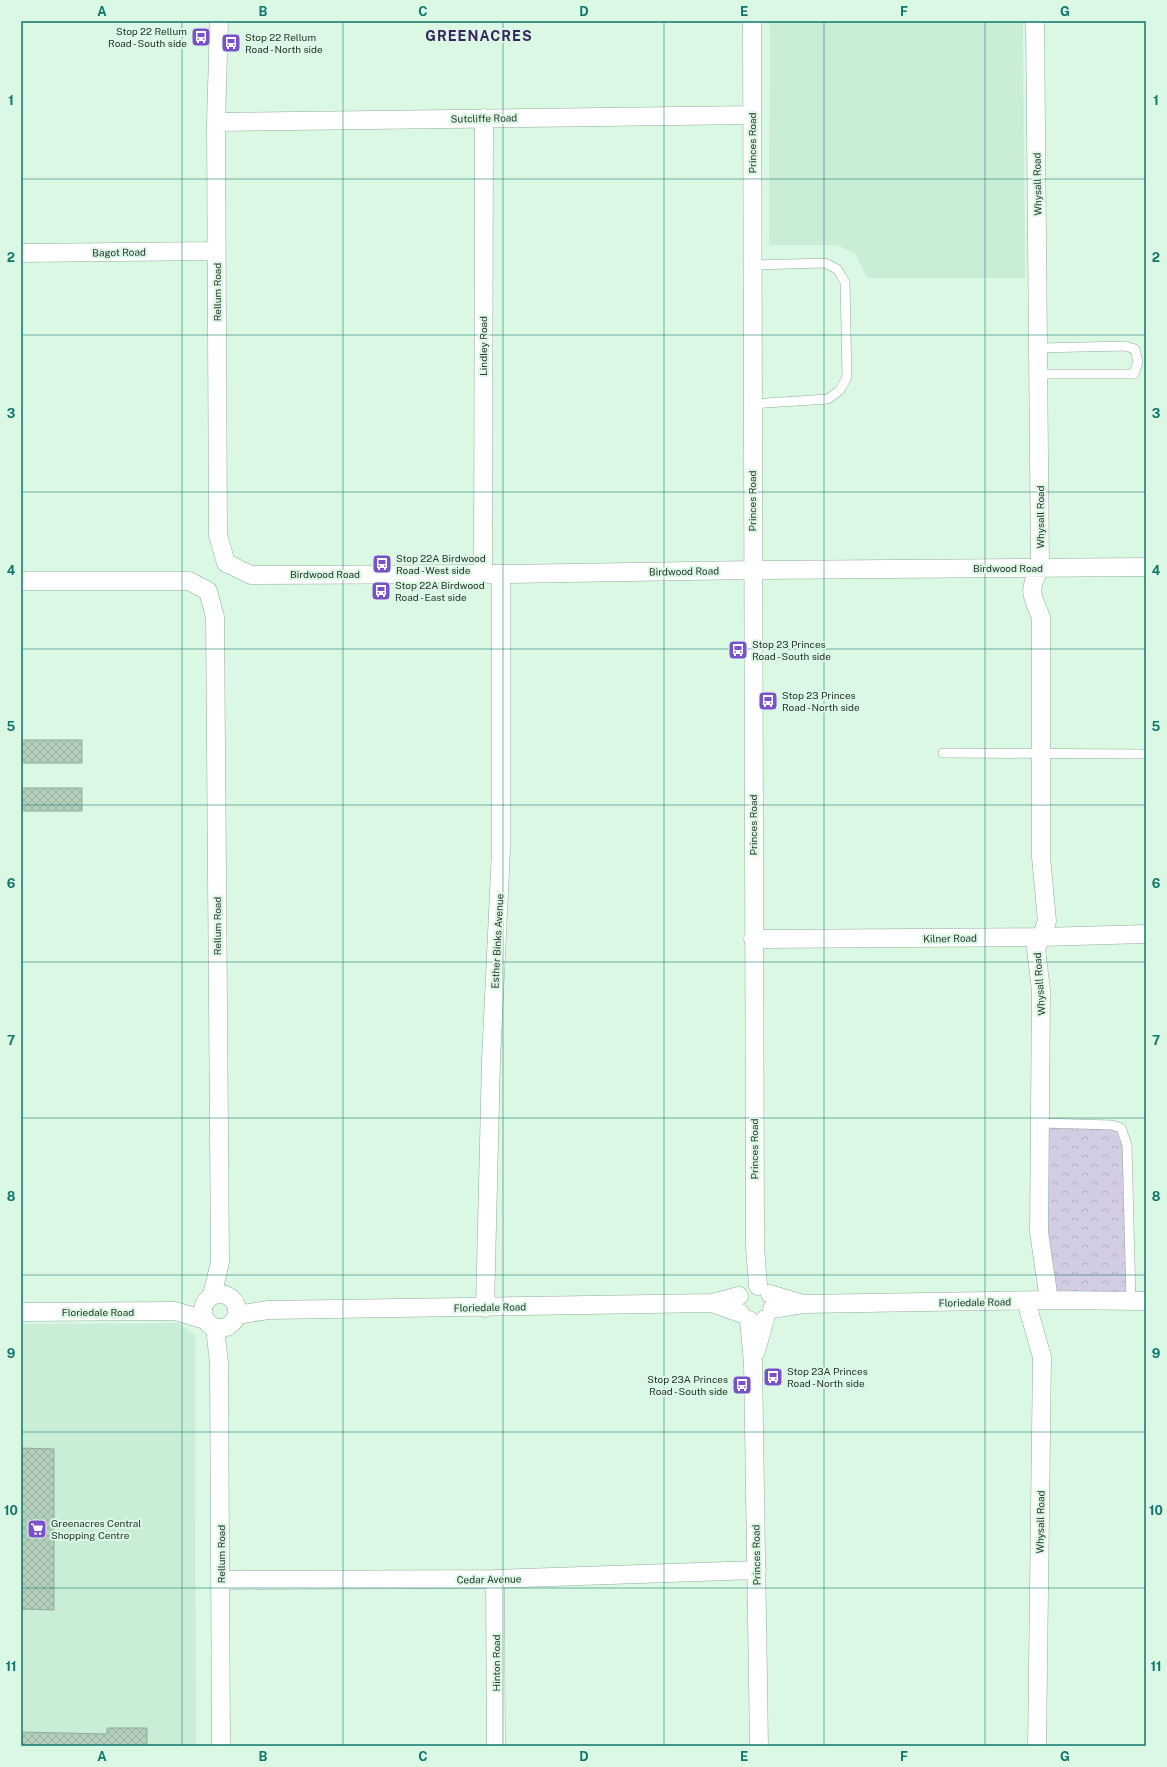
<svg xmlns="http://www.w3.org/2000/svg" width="1167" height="1767" font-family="'Public Sans',sans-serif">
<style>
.built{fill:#caeed5}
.forest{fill:url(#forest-crowns)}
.building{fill:url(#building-cross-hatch);stroke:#91ac9a}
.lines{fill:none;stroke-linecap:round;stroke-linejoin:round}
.lane-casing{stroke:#91ad9a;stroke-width:10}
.street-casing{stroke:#91ad9a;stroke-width:19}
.lane{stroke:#fff;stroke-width:9}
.street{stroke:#fff;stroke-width:18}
.grid{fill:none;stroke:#0f766e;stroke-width:1;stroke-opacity:0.55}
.labels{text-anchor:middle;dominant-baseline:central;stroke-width:4;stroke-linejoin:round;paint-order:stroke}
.poi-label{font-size:10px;fill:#29342d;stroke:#dbf8e4;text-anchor:start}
.street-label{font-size:10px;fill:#29342d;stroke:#dbf8e4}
.district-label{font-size:14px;font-weight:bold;letter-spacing:1px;fill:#38245f;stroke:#dbf8e4}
.neatline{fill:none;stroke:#0f766e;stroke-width:1.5}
.grid-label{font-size:13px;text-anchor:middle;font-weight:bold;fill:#0f766e}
</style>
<defs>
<pattern id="forest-crowns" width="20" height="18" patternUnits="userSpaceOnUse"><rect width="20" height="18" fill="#d2cde3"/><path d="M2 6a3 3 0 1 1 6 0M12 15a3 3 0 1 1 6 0" fill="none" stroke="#b4b1c3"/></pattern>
<pattern id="building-cross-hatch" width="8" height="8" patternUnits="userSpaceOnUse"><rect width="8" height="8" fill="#b3cfbc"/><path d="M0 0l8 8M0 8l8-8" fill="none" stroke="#9ab2a2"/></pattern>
</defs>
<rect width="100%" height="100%" fill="#dbf8e4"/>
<path class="built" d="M770 21H1023L1025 278H867L856 255 838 245H769Z
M178 1323 195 1335 196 1746H21V1324Z"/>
<path class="forest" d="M1041 1123 1121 1128 1127 1145 1131 1301 1049 1300Z"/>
<path class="building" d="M21 740H82V763H21Z
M21 788H82V811H21Z
M21 1448 54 1449V1610L21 1609Z
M107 1728H147V1746H21V1732L107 1734Z"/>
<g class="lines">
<g class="lane-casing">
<path id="lane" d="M752 265 825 263 837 269 845 282 847 377 840 390 828 399 752 404
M1039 348 1125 346 1135 349 1138 362 1134 374H1039
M943 753 1142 754
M1041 1123 1112 1125 1121 1128 1127 1145 1131 1301"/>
</g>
<g class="street-casing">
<path id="street" d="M219 21 216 122 218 535 226 563 251 575 501 574 752 570 1146 567
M752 21 755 1247 758 1286
M1035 21 1040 568C1028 590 1031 594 1041 617V857L1047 921 1036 949 1041 990 1039 1232 1049 1300
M216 122 752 115
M21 253 216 251
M483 573 484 118
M21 581H189L208 591 215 617 220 1262 212 1296
M753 939 1041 937 1146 934
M203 1311a17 17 0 1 1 34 0a17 17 0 1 1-34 0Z
M770 1294 800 1303
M1026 1301 1042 1357 1037 1746
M712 1303 740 1313
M485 1308 491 1060 501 850V574
M772 1309 803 1304 1049 1300 1146 1301
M21 1312 175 1311 205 1320
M237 1315 268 1310 712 1303 739 1296
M749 1320 753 1363 759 1746
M215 1328 219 1363 221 1746
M756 1351 765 1319
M495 1579 496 1746
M221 1580 495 1579 757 1570"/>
</g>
<use href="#lane" class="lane"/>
<use href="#street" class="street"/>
</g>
<path class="grid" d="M182 21V1746M343 21V1746M503 21V1746M664 21V1746M824 21V1746M985 21V1746M21 179H1146M21 335H1146M21 492H1146M21 649H1146M21 805H1146M21 962H1146M21 1118H1146M21 1275H1146M21 1432H1146M21 1588H1146"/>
<defs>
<g id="bus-square" transform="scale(1)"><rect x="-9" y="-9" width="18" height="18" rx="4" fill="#7a51ca" stroke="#dbf8e4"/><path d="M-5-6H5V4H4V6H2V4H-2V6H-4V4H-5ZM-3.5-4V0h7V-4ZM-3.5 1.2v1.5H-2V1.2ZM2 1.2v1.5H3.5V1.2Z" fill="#fff"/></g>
<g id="supermarket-square" transform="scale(1)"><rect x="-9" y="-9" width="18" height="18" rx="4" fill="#7a51ca" stroke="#dbf8e4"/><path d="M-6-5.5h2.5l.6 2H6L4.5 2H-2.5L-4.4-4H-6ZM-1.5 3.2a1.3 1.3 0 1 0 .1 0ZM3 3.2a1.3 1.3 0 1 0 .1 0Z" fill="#fff"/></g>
</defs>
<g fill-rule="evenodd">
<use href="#bus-square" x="201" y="37"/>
<use href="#bus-square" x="231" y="43"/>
<use href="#bus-square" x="382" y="564"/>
<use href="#bus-square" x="381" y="591"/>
<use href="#bus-square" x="738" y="650"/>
<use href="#bus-square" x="768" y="701"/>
<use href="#bus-square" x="773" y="1377"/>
<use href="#bus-square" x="742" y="1385"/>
<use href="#supermarket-square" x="37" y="1529"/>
</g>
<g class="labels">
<g class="poi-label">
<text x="187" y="31" text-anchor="end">Stop 22 Rellum<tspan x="187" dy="12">Road - South side</tspan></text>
<text x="245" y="37">Stop 22 Rellum<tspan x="245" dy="12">Road - North side</tspan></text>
<text x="396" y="558">Stop 22A Birdwood<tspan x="396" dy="12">Road - West side</tspan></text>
<text x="395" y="585">Stop 22A Birdwood<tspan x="395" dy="12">Road - East side</tspan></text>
<text x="752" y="644">Stop 23 Princes<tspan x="752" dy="12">Road - South side</tspan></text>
<text x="782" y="695">Stop 23 Princes<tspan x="782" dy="12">Road - North side</tspan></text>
<text x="787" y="1371">Stop 23A Princes<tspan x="787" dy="12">Road - North side</tspan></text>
<text x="728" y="1379" text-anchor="end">Stop 23A Princes<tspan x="728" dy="12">Road - South side</tspan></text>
<text x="51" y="1523">Greenacres Central<tspan x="51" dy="12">Shopping Centre</tspan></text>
</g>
<g class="street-label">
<text transform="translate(484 118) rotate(-1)">Sutcliffe Road</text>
<text transform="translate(752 143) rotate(-90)">Princes Road</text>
<text transform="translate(1037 184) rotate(-91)">Whysall Road</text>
<text transform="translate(119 252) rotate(-1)">Bagot Road</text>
<text transform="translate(217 292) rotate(-90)">Rellum Road</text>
<text transform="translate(483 346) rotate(-90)">Lindley Road</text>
<text transform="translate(752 501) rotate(-90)">Princes Road</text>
<text transform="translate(1040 517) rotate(-90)">Whysall Road</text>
<text x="1008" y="568">Birdwood Road</text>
<text transform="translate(684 571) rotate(-1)">Birdwood Road</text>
<text x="325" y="574">Birdwood Road</text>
<text transform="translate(753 825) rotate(-90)">Princes Road</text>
<text transform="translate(217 926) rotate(-90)">Rellum Road</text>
<text transform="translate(950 938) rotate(-1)">Kilner Road</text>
<text transform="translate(497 941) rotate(-87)">Esther Binks Avenue</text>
<text transform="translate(1039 984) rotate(-94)">Whysall Road</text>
<text transform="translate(754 1149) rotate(-90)">Princes Road</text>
<text transform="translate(975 1302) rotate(-1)">Floriedale Road</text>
<text transform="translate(490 1307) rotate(-1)">Floriedale Road</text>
<text x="98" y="1312">Floriedale Road</text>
<text transform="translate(1040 1522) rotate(-89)">Whysall Road</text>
<text transform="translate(221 1554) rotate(-90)">Rellum Road</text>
<text transform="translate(756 1555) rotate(-91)">Princes Road</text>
<text transform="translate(489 1579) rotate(-1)">Cedar Avenue</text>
<text transform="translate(496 1663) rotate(-90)">Hinton Road</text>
</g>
<g class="district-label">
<text x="479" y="36">GREENACRES</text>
</g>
</g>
<rect width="1167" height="1767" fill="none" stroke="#dbf8e4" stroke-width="44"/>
<rect x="22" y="22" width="1123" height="1723" class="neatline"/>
<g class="grid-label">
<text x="102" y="16">A</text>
<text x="263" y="16">B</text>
<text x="423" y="16">C</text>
<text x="584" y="16">D</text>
<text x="744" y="16">E</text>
<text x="904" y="16">F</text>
<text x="1065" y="16">G</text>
<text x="11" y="105">1</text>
<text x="1156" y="105">1</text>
<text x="11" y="262">2</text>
<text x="1156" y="262">2</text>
<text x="11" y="418">3</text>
<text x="1156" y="418">3</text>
<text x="11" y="575">4</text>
<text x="1156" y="575">4</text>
<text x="11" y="731">5</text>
<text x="1156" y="731">5</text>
<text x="11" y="888">6</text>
<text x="1156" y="888">6</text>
<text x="11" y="1045">7</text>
<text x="1156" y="1045">7</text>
<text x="11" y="1201">8</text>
<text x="1156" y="1201">8</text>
<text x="11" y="1358">9</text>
<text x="1156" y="1358">9</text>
<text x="11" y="1515">10</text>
<text x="1156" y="1515">10</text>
<text x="11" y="1671">11</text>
<text x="1156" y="1671">11</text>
<text x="102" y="1761">A</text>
<text x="263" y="1761">B</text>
<text x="423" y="1761">C</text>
<text x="584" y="1761">D</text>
<text x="744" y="1761">E</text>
<text x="904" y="1761">F</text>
<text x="1065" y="1761">G</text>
</g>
</svg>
